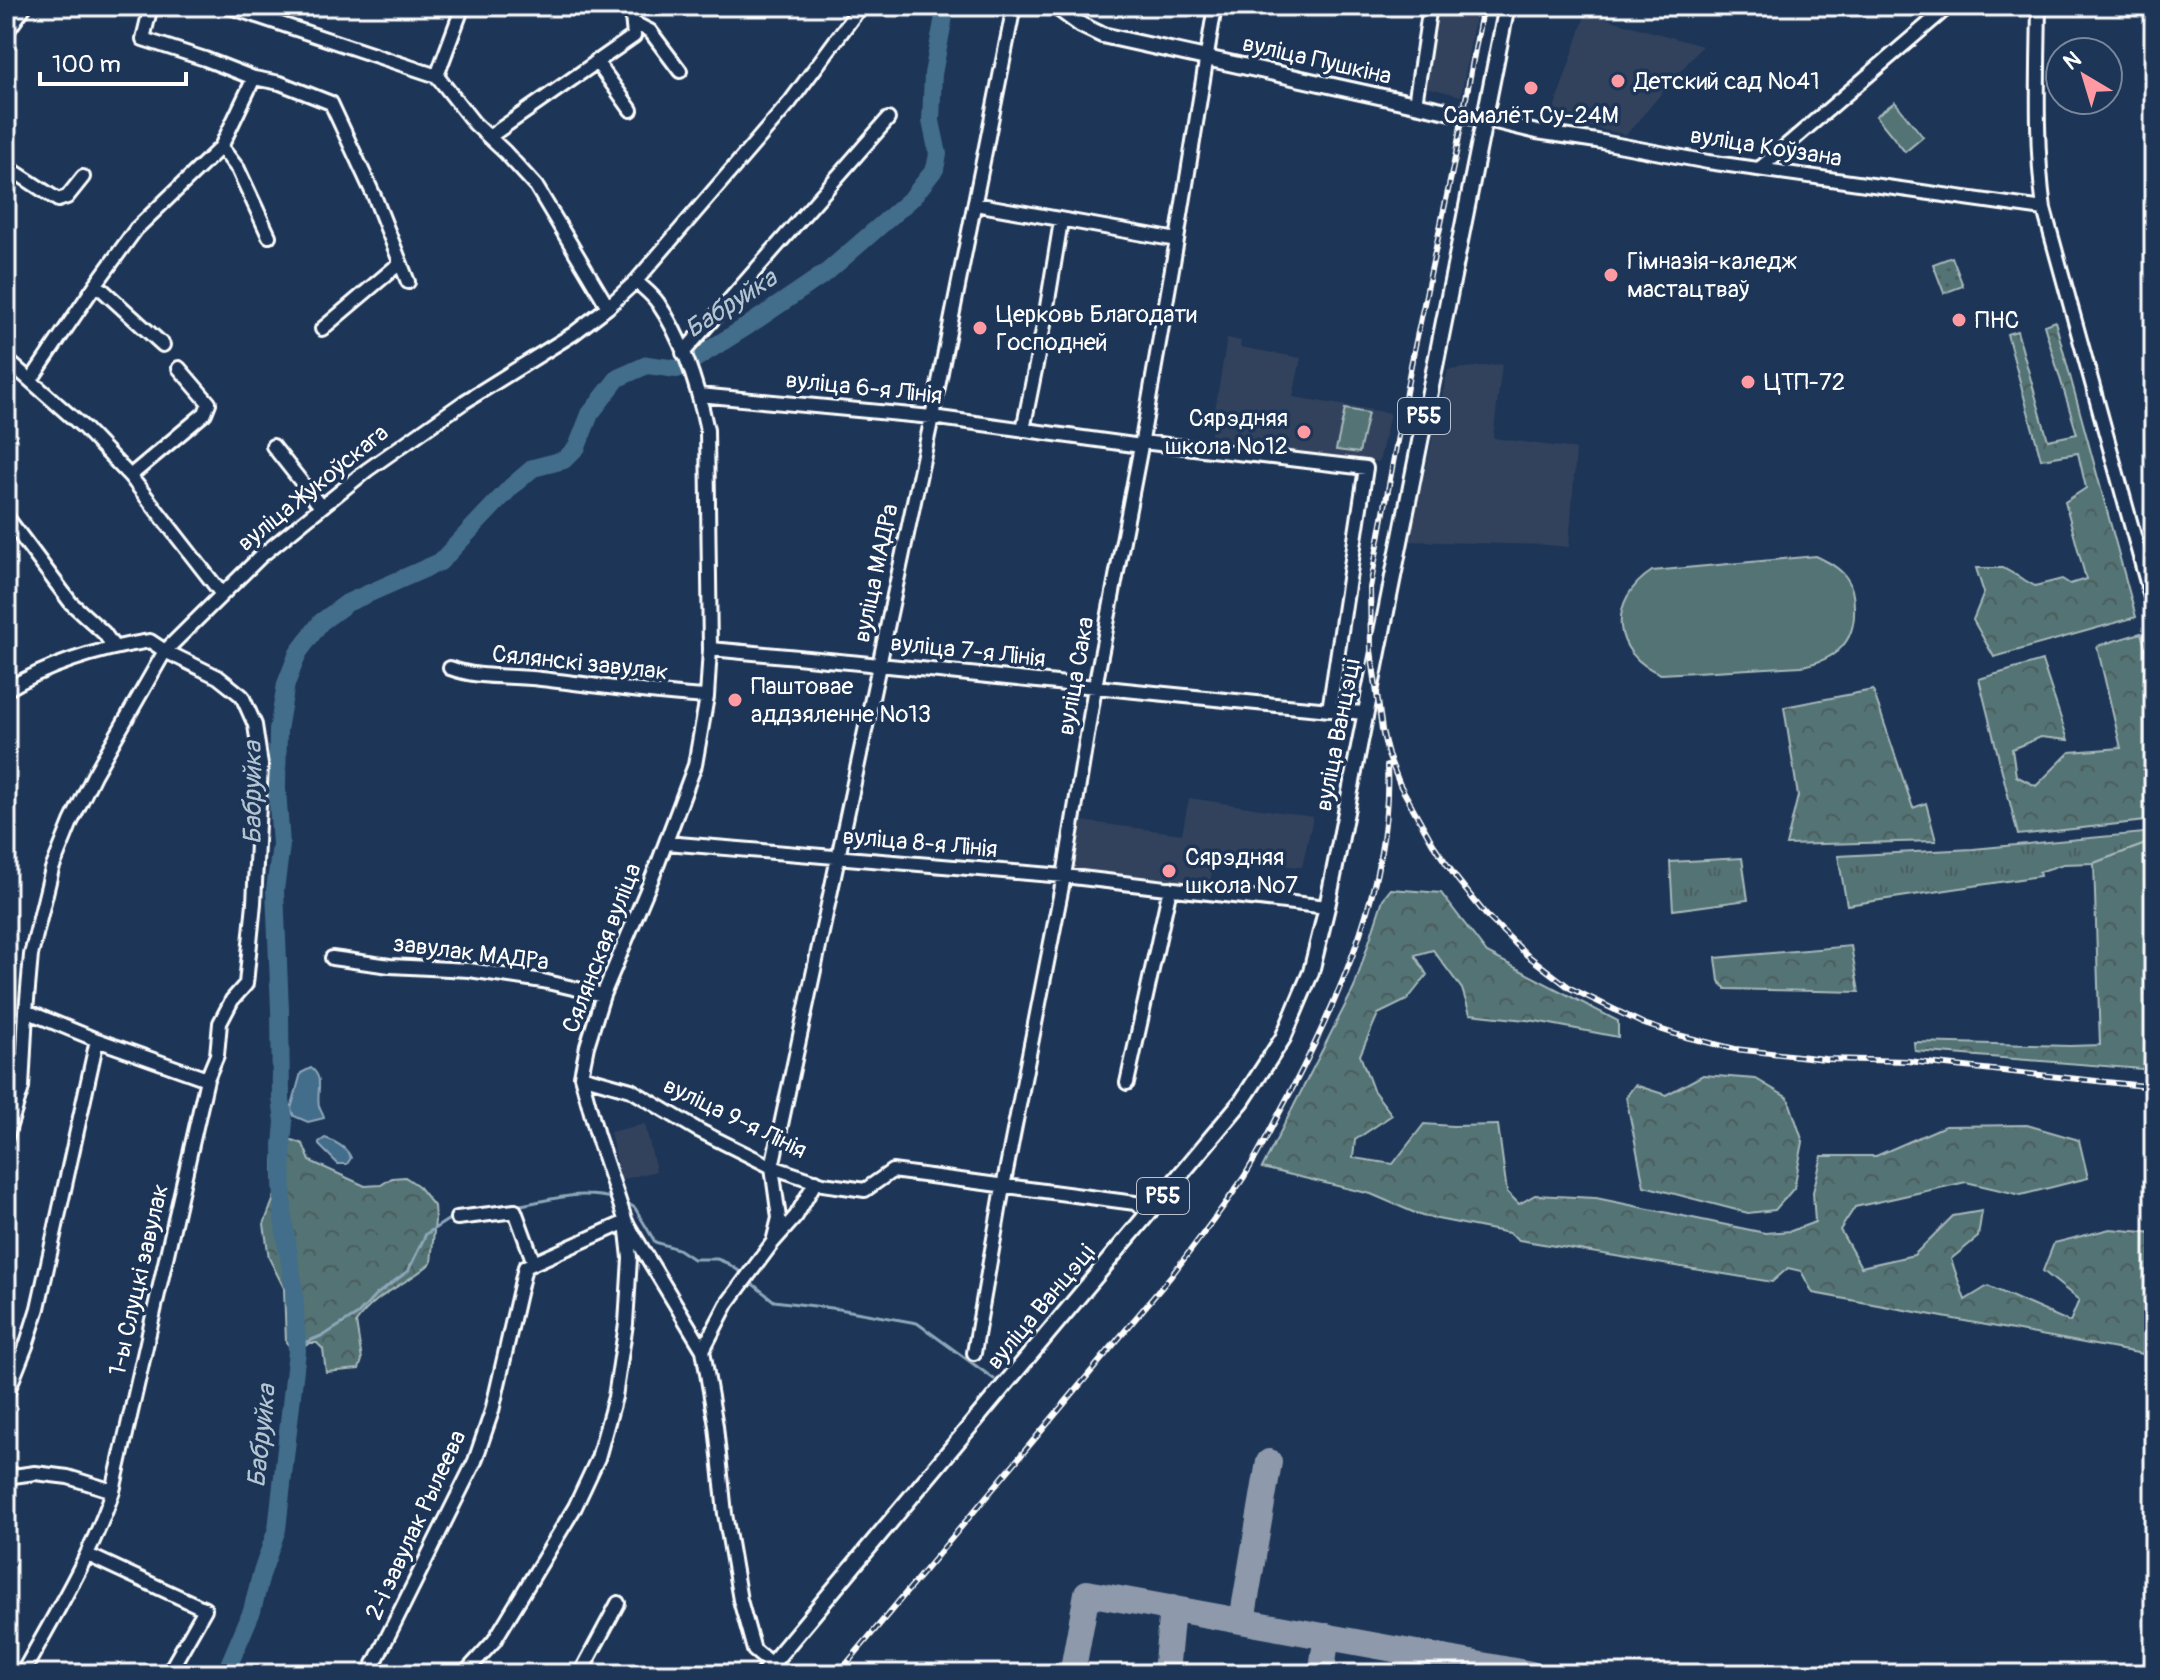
<svg xmlns="http://www.w3.org/2000/svg" width="2160" height="1680" font-family="Pangolin,sans-serif">
<style>
.built{fill:#31435d}
.grass{fill:url(#grass-tufts);stroke:#a8b9ba;stroke-width:2}
.forest{fill:url(#forest-crowns);stroke:#a8b9ba;stroke-width:2}
.park{fill:url(#park-dots);stroke:#a8b9ba;stroke-width:2}
.pitch{fill:#527374;stroke:#a8b9ba;stroke-width:2}
.water{fill:#436d8b;stroke:#8ea7b9;stroke-width:2}
.lines{fill:none;stroke-linecap:round;stroke-linejoin:round}
.stream{stroke:#8ea7b9;stroke-width:3}
.river{stroke:#436d8b;stroke-width:18}
.taxiway{stroke:#8e9aab;stroke-width:26}
.minor-casing{stroke:#fff;stroke-width:18}
.major-casing{stroke:#fff;stroke-width:20}
.minor{stroke:#1d3557;stroke-width:12}
.major{stroke:#1d3557;stroke-width:14}
.rail-casing{stroke:#fff;stroke-width:6}
.rail{stroke:#1d3557;stroke-width:3;stroke-dasharray:9;stroke-linecap:butt}
.poi-dot{fill:#ff9aa2;stroke:#1d3557;stroke-width:3}
.labels{text-anchor:middle;dominant-baseline:central;stroke-width:7;stroke-linejoin:round;paint-order:stroke}
.shield{fill:#1d3557;stroke:#bbc2cd;stroke-width:2}
.shield-label{font-size:22px;font-weight:bold;fill:#fff}
.street-label{font-size:24px;fill:#fff;stroke:#1d3557}
.poi-label{font-size:24px;fill:#fff;stroke:#1d3557;text-anchor:start}
.water-label{font-size:26px;font-style:italic;fill:#b4c5d1;stroke:#1d3557}
</style>
<defs>
<pattern id="grass-tufts" width="24" height="20" patternUnits="userSpaceOnUse" patternTransform="scale(2)"><rect width="24" height="20" fill="#527374"/><path d="M3 7l-1-3M5 7V3M7 7l1-3M15 17l-1-3M17 17v-4M19 17l1-3" fill="none" stroke="#4e5c5c"/></pattern>
<pattern id="forest-crowns" width="20" height="18" patternUnits="userSpaceOnUse" patternTransform="scale(2)"><rect width="20" height="18" fill="#527374"/><path d="M2 6a3 3 0 1 1 6 0M12 15a3 3 0 1 1 6 0" fill="none" stroke="#4e5c5c"/></pattern>
<pattern id="park-dots" width="8" height="8" patternUnits="userSpaceOnUse" patternTransform="scale(2)"><rect width="8" height="8" fill="#527374"/><path d="M2 2h.1M6 6h.1" fill="none" stroke="#4e5c5c" stroke-width="1.8" stroke-linecap="round"/></pattern>
</defs>
<rect width="100%" height="100%" fill="#1d3557"/>
<filter id="ink" filterUnits="userSpaceOnUse"><feTurbulence type="fractalNoise" baseFrequency=".0125" numOctaves="2"/><feDisplacementMap in="SourceGraphic" scale="16" xChannelSelector="R" yChannelSelector="G"/><feConvolveMatrix kernelMatrix="1 2 1 2 8 2 1 2 1" color-interpolation-filters="sRGB"/></filter>
<g filter="url(#ink)">
<path class="built" d="M1438 6H1477L1461 96 1426 87Z
M1586 13 1702 46 1626 135 1551 118Z
M1227 338 1241 341 1240 347 1301 358 1293 397 1390 413 1379 462 1210 440Z
M1502 364 1493 438 1576 449 1569 547 1548 545 1409 541 1448 370Z
M1189 798 1313 817 1302 867 1213 860 1210 885 1074 871 1081 821 1182 834Z
M645 1124 656 1171 621 1180 610 1132Z"/>
<path class="grass" d="M2154 832V841L2094 863 2063 864 2039 872 2040 876 1847 905 1838 856 1973 849Z
M1742 858 1748 900 1673 910 1670 862Z"/>
<path class="forest" d="M2055 321 2136 617 1994 657 1973 620 1984 593 1976 568H2003L2035 586 2062 579 2070 584 2086 579 2065 502 2086 488 2078 453 2041 459 2007 334 2017 331 2048 440 2077 434 2044 325Z
M2141 633 2154 679V820L2018 835 1979 679 2042 661 2068 740 2041 737 2012 749 2016 776 2036 786 2070 752 2121 748 2097 646Z
M1873 690 1913 808 1926 803 1936 841 1786 845 1798 796 1784 707Z
M2154 841V971H2151L2145 983 2154 991V1070L1915 1051 1914 1042 2070 1046 2100 1045 2094 863Z
M1391 889 1441 893 1487 953 1618 1021V1037L1535 1021 1470 1014 1462 989 1433 950 1415 955 1427 975 1407 1000 1378 1014 1360 1055 1373 1090 1392 1115 1355 1140 1353 1158 1393 1164 1424 1124 1453 1126 1498 1125 1507 1192 1519 1204 1535 1195 1596 1198 1765 1233 1791 1231 1815 1222 1813 1192 1822 1156H1876L1945 1126 2027 1125 2079 1140 2088 1178 2021 1195 1966 1182 1855 1207 1840 1230 1861 1267 1914 1255 1953 1216 1982 1211 1978 1237 1951 1259 1965 1300 1988 1286 2070 1322 2079 1300 2043 1271 2054 1243 2110 1229 2154 1233V1356L1813 1293 1801 1271 1788 1268 1772 1282 1519 1240 1509 1233 1422 1216 1371 1194 1262 1168 1354 988 1383 899Z
M1851 946 1859 992 1726 989 1719 981 1716 958Z
M1703 1075 1756 1079 1788 1098 1803 1142 1794 1188 1775 1210 1748 1213 1644 1186 1626 1097 1635 1085 1666 1095Z
M292 1140 303 1144 310 1161 365 1186 381 1185 392 1178 405 1177 417 1185 434 1206 435 1220 431 1263C403 1287 379 1291 356 1322L362 1360 359 1369 326 1372 323 1349 317 1343H310L297 1351 292 1350 286 1342 284 1288 269 1258 264 1224 275 1195 274 1161 277 1144Z"/>
<path class="park" d="M1952 257 1963 286 1944 293 1933 264Z"/>
<path class="pitch" d="M1895 102 1923 137 1905 152 1876 116Z
M1345 409 1368 413 1359 453 1336 450Z
M1816 556C1826 561 1839 567 1846 577 1852 585 1854 598 1854 607 1856 643 1835 660 1802 666L1661 674C1611 654 1607 600 1652 571Z"/>
<path class="water" d="M311 1068C325 1078 316 1092 319 1106 320 1110 323 1114 324 1118L308 1122 294 1116 291 1109 301 1073Z
M325 1138C335 1141 347 1148 351 1158L347 1164H338L319 1145V1142Z"/>
<g class="lines">
<path class="stream" d="M624 1201 635 1208 655 1242 678 1249 693 1259H717L727 1263 742 1273
M516 1206C552 1200 578 1189 615 1199
M749 1281 774 1301 839 1309 917 1323 994 1379
M297 1346 326 1334 358 1314 376 1295 408 1271 426 1234 454 1216"/>
<path class="river" d="M225 1674 252 1611 261 1575 277 1529 297 1351 294 1289 283 1218 282 1145 284 1122 281 1098 280 1010 275 890 281 845 277 789 278 730 286 684 298 653 321 622 347 603 440 562 512 486 533 468 564 460 577 447 590 414 618 378 647 365 677 369 682 367 749 325 827 272 912 198 935 169 938 154 931 121 933 74 946 6"/>
<path class="taxiway" d="M1242 1621 1269 1462
M1166 1673 1172 1608
M1072 1674 1087 1593 1531 1674
M1321 1674 1327 1636"/>
<g class="minor-casing">
<path id="minor" d="M151 6 143 39 205 59 254 78 280 83 331 103 375 198 408 282
M227 6 437 76 474 123 505 152 536 186 608 307
M2039 6C2038 74 2035 142 2044 209L2154 608
M634 23 650 31 680 71
M6 33 25 6
M596 61 631 110
M437 76 463 6
M254 78 221 147 238 169 269 236
M1415 104 1430 6
M1483 119 1537 132 1597 141 1708 162 2044 209
M489 137 634 36 631 6
M6 166 58 200 67 197 83 177
M1759 169 1949 6
M975 204 1177 240
M636 281C643 288 652 294 658 303 683 340 698 387 707 430L710 649 707 697 695 765 657 866 603 995 587 1046 581 1076 597 1135 626 1222 703 1350 716 1426 725 1514 740 1600 754 1650 771 1664
M96 284 163 345
M322 329 400 263
M683 353 888 119
M6 359 83 427 130 476 221 593
M31 380 96 284 136 229 221 147
M699 395 932 417 1141 446
M1023 430 1044 325 1061 221
M1142 442 1366 468 1329 710
M273 446 321 507
M130 476 205 413 209 403 179 368
M6 516 71 603 104 633 114 647
M710 649C928 668 1146 694 1365 713
M450 668C479 679 510 675 541 679 597 685 652 694 707 697
M6 690C51 663 98 649 150 641L165 651 218 677 242 696 255 725 261 765 254 903 246 984 232 1000 220 1023 217 1055 207 1079 97 1040 38 1308 26 1346 6 1396
M666 843 1064 876 1327 907
M332 958 390 966 469 970 543 981 603 995
M26 1011 97 1040
M581 1076 631 1090 698 1130 772 1167 823 1184 865 1190 892 1171 1135 1203 1150 1212
M1127 1083 1170 888
M6 1138 22 1088 26 1011 31 955 52 869 71 822 94 775 165 651 261 556 367 470 464 402 573 334 608 307 636 281 790 102 861 6
M457 1218 515 1211 534 1263
M773 1242 779 1218 772 1167 932 417 1014 6
M703 1350 727 1304 773 1242 796 1216 816 1181
M974 1353 1003 1187 1064 876 1095 687 1141 446 1177 240 1215 6
M6 1477 35 1473 68 1477 113 1491
M88 1555 205 1609 168 1674
M22 1674C55 1614 91 1556 113 1491L207 1079
M369 1674 475 1461 492 1411 525 1267 626 1222 630 1258 626 1324 615 1397 598 1458 575 1507 494 1641 464 1674
M580 1674 618 1603"/>
</g>
<g class="major-casing">
<path id="major" d="M1055 6 1081 25 1102 35 1483 119
M763 1674 1242 1101 1283 1038 1311 972 1327 907 1507 6"/>
</g>
<use href="#minor" class="minor"/>
<use href="#major" class="major"/>
<g class="rail-casing">
<path id="rail" d="M1483 6 1456 153 1411 365 1370 588 1371 650 1382 730 1388 755 1400 785 1433 844 1457 879 1486 915 1527 955 1570 988 1644 1024 1678 1035 1735 1049 1825 1059 1908 1061 2154 1087
M838 1674 1171 1276C1196 1243 1221 1211 1244 1177 1261 1150 1275 1120 1291 1091 1342 993 1392 878 1387 766"/>
</g>
<use href="#rail" class="rail"/>
</g>
</g>
<g class="poi-dot">
<circle cx="1618" cy="81" r="8"/>
<circle cx="1531" cy="88" r="8"/>
<circle cx="1611" cy="275" r="8"/>
<circle cx="1959" cy="320" r="8"/>
<circle cx="980" cy="328" r="8"/>
<circle cx="1748" cy="382" r="8"/>
<circle cx="1304" cy="432" r="8"/>
<circle cx="735" cy="700" r="8"/>
<circle cx="1169" cy="871" r="8"/>
</g>
<g class="labels">
<g class="shield">
<rect x="1398" y="398" width="52" height="36" rx="6"/>
<rect x="1137" y="1178" width="52" height="36" rx="6"/>
</g>
<g class="shield-label">
<text x="1424" y="416">Р55</text>
<text x="1163" y="1196">Р55</text>
</g>
<g class="street-label">
<text transform="translate(1317 60) rotate(13)">вуліца Пушкіна</text>
<text transform="translate(1766 147) rotate(9)">вуліца Коўзана</text>
<text transform="translate(864 388) rotate(6)">вуліца 6-я Лінія</text>
<text transform="translate(313 488) rotate(-39)">вуліца Жукоўскага</text>
<text transform="translate(876 573) rotate(-78)">вуліца МАДРа</text>
<text transform="translate(968 651) rotate(6)">вуліца 7-я Лінія</text>
<text transform="translate(580 663) rotate(6)">Сялянскі завулак</text>
<text transform="translate(1076 676) rotate(-80)">вуліца Сака</text>
<text transform="translate(1338 735) rotate(-79)">вуліца Ванцэці</text>
<text transform="translate(920 843) rotate(5)">вуліца 8-я Лінія</text>
<text transform="translate(602 948) rotate(-69)">Сялянская вуліца</text>
<text transform="translate(471 953) rotate(7)">завулак МАДРа</text>
<text transform="translate(735 1118) rotate(26)">вуліца 9-я Лінія</text>
<text transform="translate(139 1280) rotate(-77)">1-ы Слуцкі завулак</text>
<text transform="translate(1041 1307) rotate(-50)">вуліца Ванцэці</text>
<text transform="translate(416 1525) rotate(-65)">2-і завулак Рылеева</text>
</g>
<g class="poi-label">
<text x="1634" y="81">Детский сад №41</text>
<text x="1531" y="115" text-anchor="middle">Самалёт Су-24М</text>
<text x="1627" y="261">Гімназія-каледж<tspan x="1627" dy="28">мастацтваў</tspan></text>
<text x="996" y="314">Церковь Благодати<tspan x="996" dy="28">Господней</tspan></text>
<text x="1975" y="320">ПНС</text>
<text x="1764" y="382">ЦТП-72</text>
<text x="1288" y="418" text-anchor="end">Сярэдняя<tspan x="1288" dy="28">школа №12</tspan></text>
<text x="751" y="686">Паштовае<tspan x="751" dy="28">аддзяленне №13</tspan></text>
<text x="1185" y="857">Сярэдняя<tspan x="1185" dy="28">школа №7</tspan></text>
</g>
<g class="water-label">
<text transform="translate(731 304) rotate(-33)">Бабруйка</text>
<text transform="translate(253 793) rotate(-90)">Бабруйка</text>
<text transform="translate(262 1436) rotate(-84)">Бабруйка</text>
</g>
</g>
<rect width="2160" height="1680" fill="none" stroke="#1d3557" stroke-width="32"/>
<rect x="16" y="16" width="2128" height="1648" fill="none" stroke="#fff" stroke-width="3" filter="url(#ink)"/>
<g transform="translate(2084 76) rotate(322)"><circle r="38" fill="#1d3557" stroke="#77869a" stroke-width="2"/>
<path d="M0-6L14 30L0 20L-14 30Z" fill="#ff9aa2"/>
<text y="-12" font-size="22" font-weight="bold" text-anchor="middle" fill="#ffffff">N</text>
</g>
<path d="M40 72v12h146v-12" fill="none" stroke="#ffffff" stroke-width="4"/>
<text x="52" y="72" font-size="24" fill="#ffffff" stroke="#1d3557" stroke-width="6" paint-order="stroke">100 m</text>
</svg>
